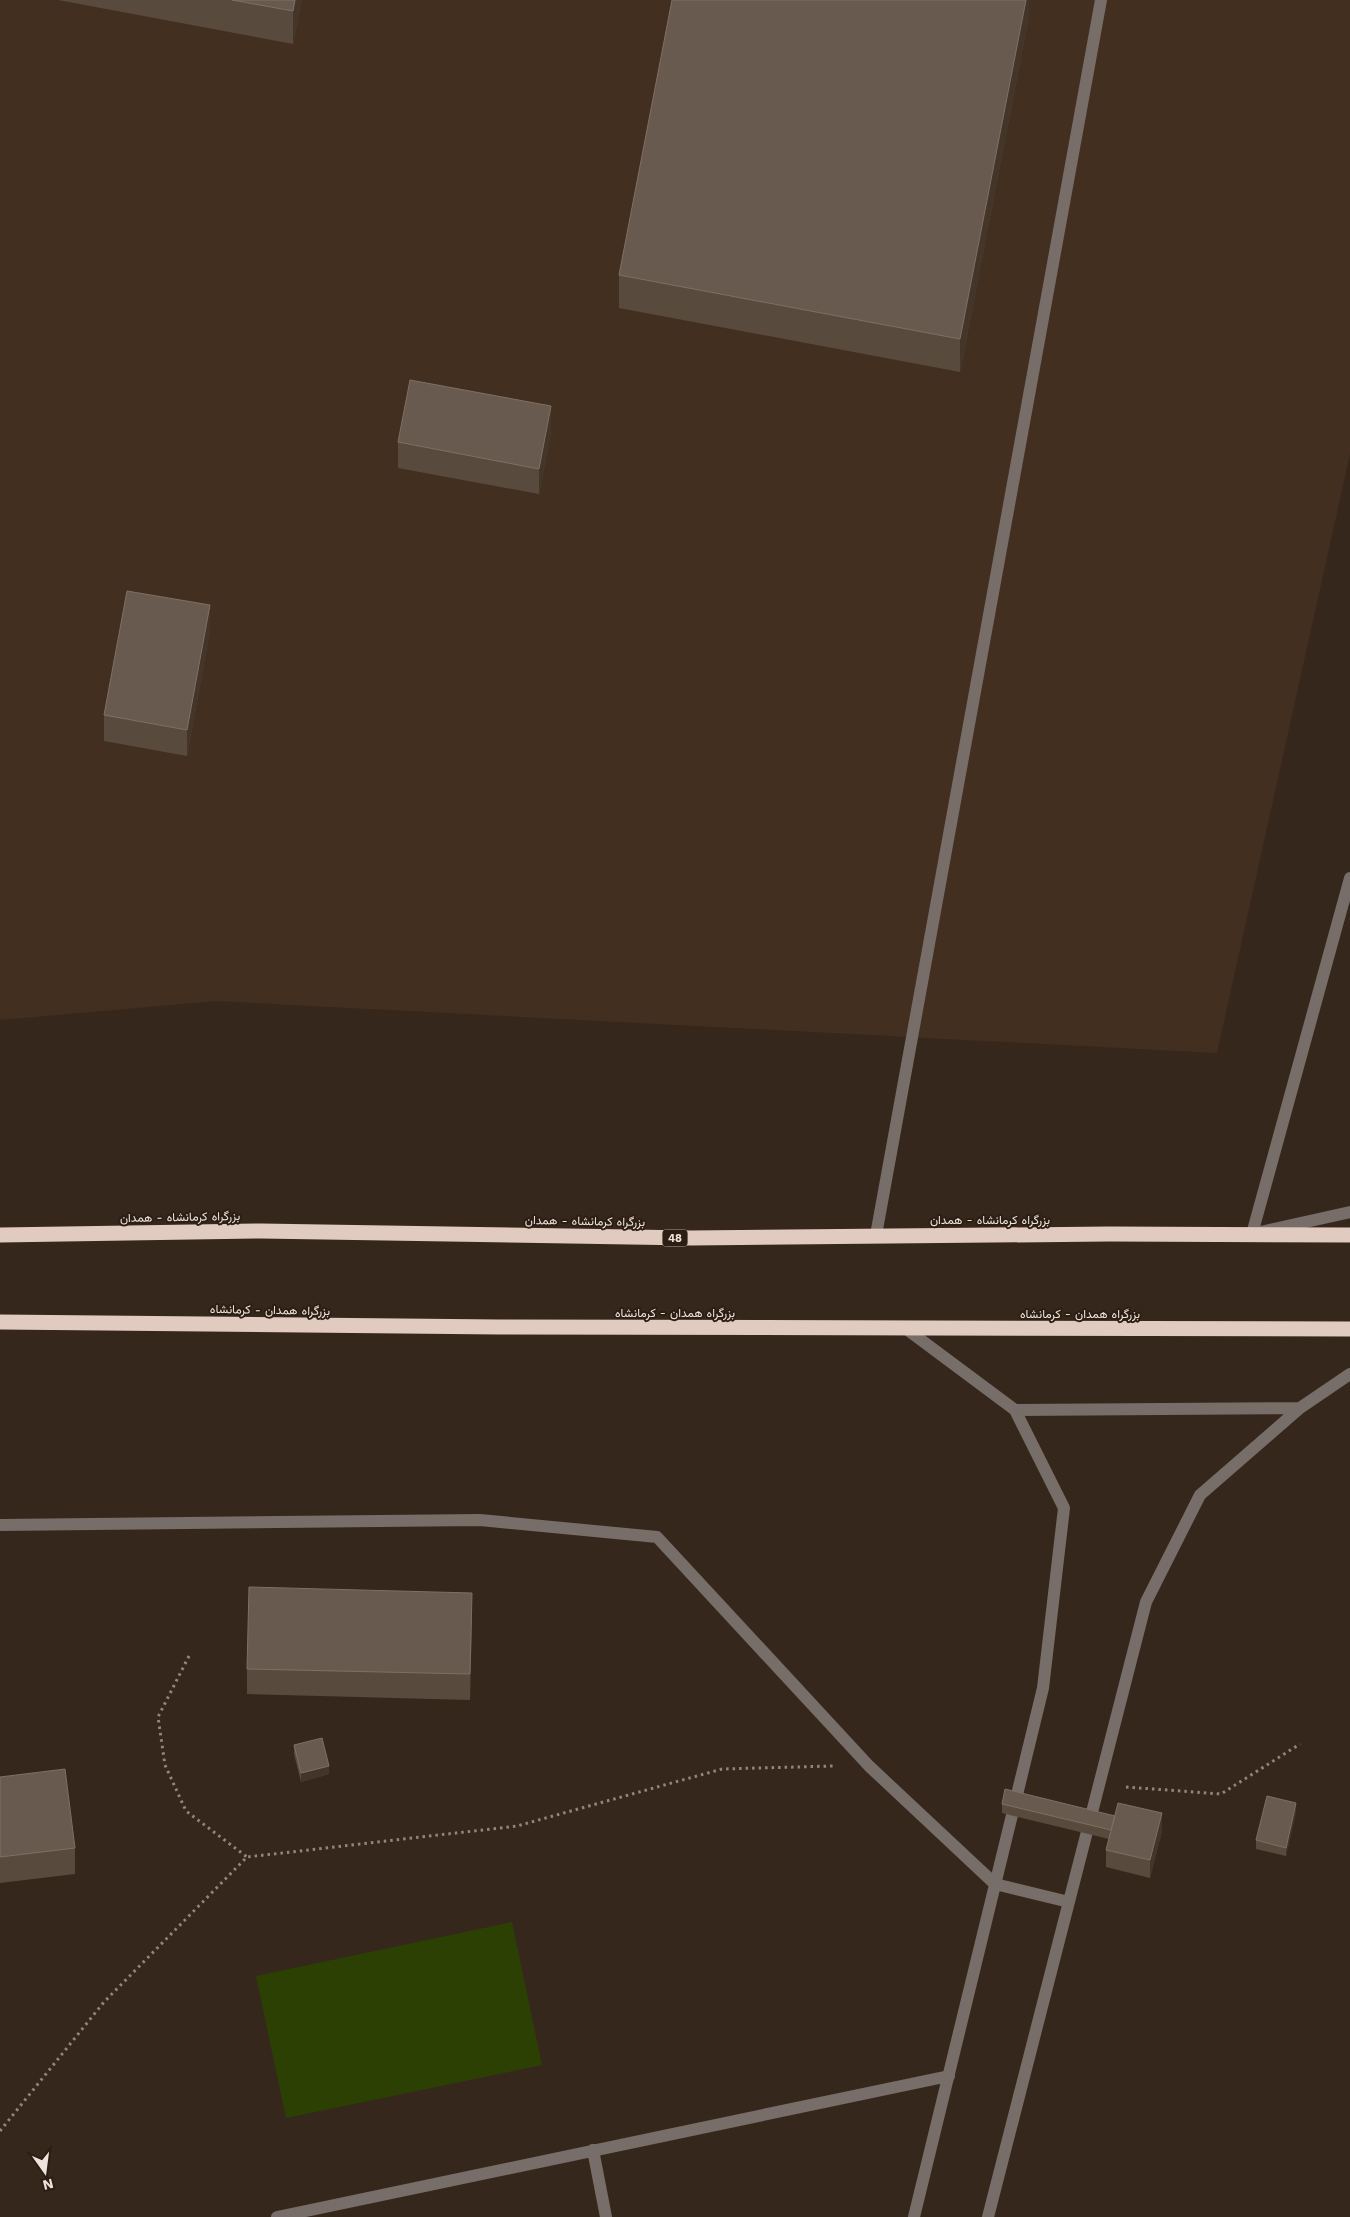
<svg xmlns="http://www.w3.org/2000/svg" width="1350" height="2217" font-family="'Work Sans',Vazirmatn,sans-serif">
<style>
.built{fill:#432f20}
.green{fill:#2c4003}
.lines{fill:none;stroke-linecap:round;stroke-linejoin:round}
.path{stroke:#91857c;stroke-width:3;stroke-dasharray:2.5 4;stroke-linecap:butt}
.minor{stroke:#776d69;stroke-width:12}
.highway{stroke:#e1cac0;stroke-width:15}
.wall{fill:#594a3e}
.shaded-wall{fill:#44352a}
.building{fill:#695a4f;stroke:#7e7065}
.labels{text-anchor:middle;dominant-baseline:central;stroke-width:4;stroke-linejoin:round;paint-order:stroke}
.shield{fill:#2c1e13;stroke:#b4a9a0;stroke-width:1}
.shield-label{font-size:11px;font-weight:bold;fill:#eee4dd}
.street-label{font-size:12px;fill:#eee4dd;stroke:#2c1e13}
</style>
<rect width="100%" height="100%" fill="#36271d"/>
<path class="built" d="M0 0H1350V454L1217 1053 216 1001 0 1020Z"/>
<path class="green" d="M512 1922 542 2065 286 2118 256 1976Z"/>
<g class="lines">
<path class="path" d="M189 1656 158 1717 165 1765 186 1811 247 1857
M1126 1787 1221 1794 1300 1744
M0 2131 104 2002 247 1857 517 1826 722 1769 833 1766"/>
<path class="minor" d="M1350 878 1252 1234 1350 1212
M876 1235 1101 0
M905 1328 1015 1410 1064 1508 1043 1688 914 2217
M1015 1410 1300 1408
M0 1525 480 1520 657 1537 869 1766 995 1884 1069 1902
M593 2150 606 2217
M277 2217 949 2076
M988 2217 1146 1602 1200 1495 1300 1408 1350 1374"/>
<path class="highway" d="M0 1235 261 1231 691 1238 1109 1234 1350 1235
M0 1322 499 1327 1350 1329"/>
</g>
<path class="wall" d="M58 0H302L293 44Z
M1029 0V16L960 372 619 308V275Z
M551 432 539 494 398 468V442Z
M210 631 187 756 104 741V715Z
M472 1618 470 1700 247 1694V1669Z
M294 1745 329 1774 301 1782 294 1754Z
M0 1777 75 1848V1874L0 1883Z
M1002 1804 1162 1831 1150 1878 1106 1867V1850L1109 1839 1002 1813Z
M1296 1812 1286 1856 1256 1849V1840Z"/>
<path class="shaded-wall" d="M295 0H302L293 44V11Z
M1026 0H1029V16L960 372V339Z
M551 406V432L539 494V469Z
M210 605V631L187 756V730Z
M472 1593V1618L470 1700V1674Z
M329 1766V1774L301 1782V1773Z
M1296 1803V1812L1286 1856V1848Z
M1162 1813V1831L1150 1878V1860Z"/>
<path class="building" d="M232 0H295L293 11Z
M672 0H1026L960 339 619 275Z
M410 380 551 406 539 469 398 442Z
M127 591 210 605 187 730 104 715Z
M249 1587 472 1593 470 1674 247 1669Z
M322 1738 329 1766 301 1773 294 1745Z
M65 1769 75 1848 0 1857V1777Z
M1005 1789 1115 1816 1111 1830 1002 1804Z
M1267 1796 1296 1803 1286 1848 1256 1840Z
M1118 1803 1162 1813 1150 1860 1106 1850Z"/>
<g class="labels">
<rect class="shield" x="662.5" y="1229.5" width="25" height="17" rx="4"/>
<g class="shield-label">
<text x="675" y="1238">48</text>
</g>
<g class="street-label">
<text transform="translate(180 1217) rotate(-1)">بزرگراه کرمانشاه - همدان</text>
<text x="990" y="1220">بزرگراه کرمانشاه - همدان</text>
<text transform="translate(585 1221) rotate(1)">بزرگراه کرمانشاه - همدان</text>
<text transform="translate(270 1310) rotate(1)">بزرگراه همدان - کرمانشاه</text>
<text x="675" y="1313">بزرگراه همدان - کرمانشاه</text>
<text x="1080" y="1314">بزرگراه همدان - کرمانشاه</text>
</g>
</g>
<g transform="translate(45 2172) rotate(166)" stroke="#2c1e13" stroke-width="4" paint-order="stroke">
<path d="M0-4L9 19L0 12L-9 19Z" fill="#eee4dd"/>
<text y="-8" font-size="14" font-weight="bold" text-anchor="middle" fill="#eee4dd">N</text>
</g>
</svg>
